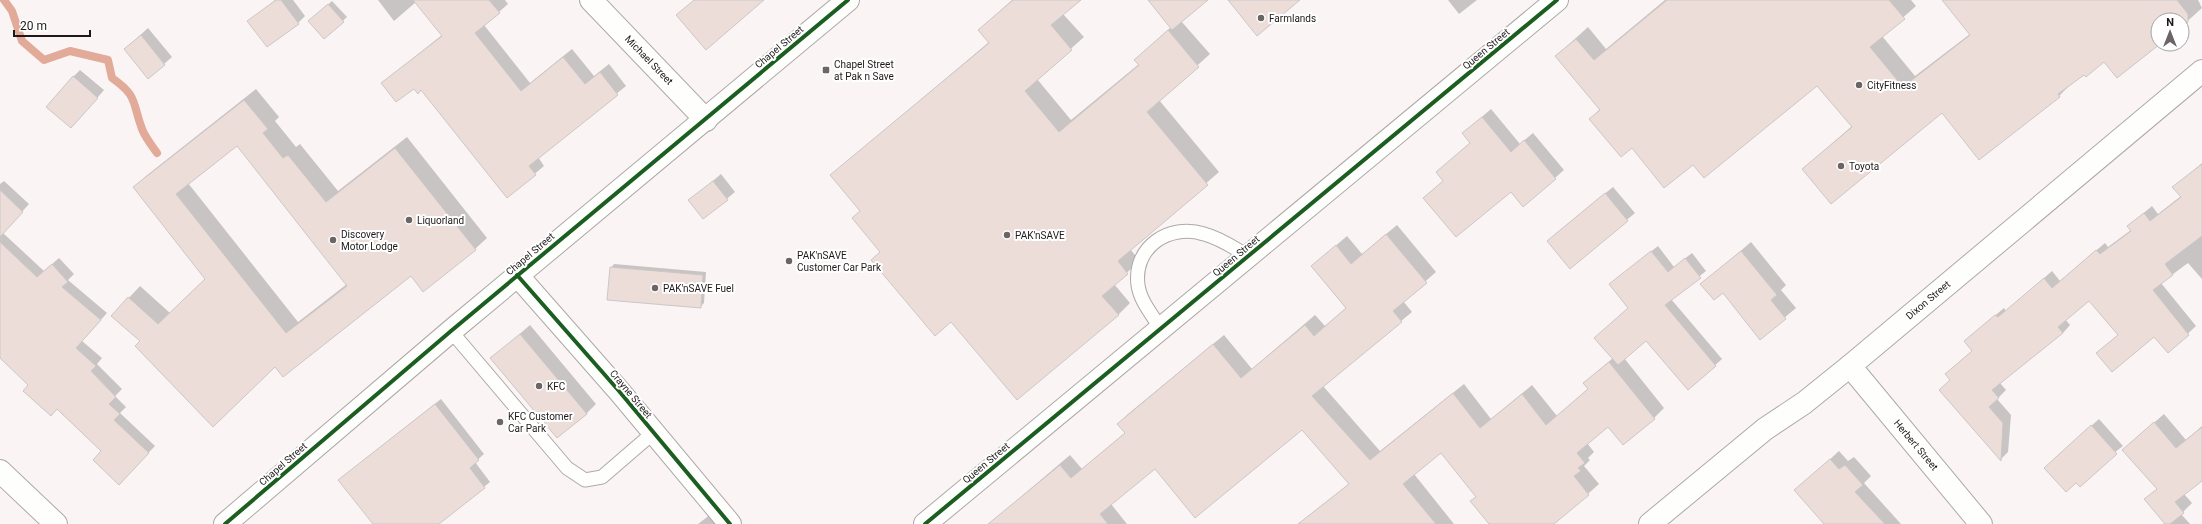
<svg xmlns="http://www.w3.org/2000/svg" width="2202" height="524" font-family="Roboto,sans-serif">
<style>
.shadow{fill:#0003;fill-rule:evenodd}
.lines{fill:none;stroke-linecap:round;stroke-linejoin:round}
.stream{stroke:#e2aa98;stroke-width:8}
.building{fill:#ecddd8;stroke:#ccc7c6;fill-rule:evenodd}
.lane-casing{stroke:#aea9a8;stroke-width:15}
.street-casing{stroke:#aea9a8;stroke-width:24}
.secondary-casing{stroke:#aea9a8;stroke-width:24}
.highway-casing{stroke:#aea9a8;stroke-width:24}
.lane{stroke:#fefefd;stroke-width:13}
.street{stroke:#fefefd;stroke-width:22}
.secondary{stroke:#fefefd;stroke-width:22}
.highway{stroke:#fefefd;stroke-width:22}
.cycleway-casing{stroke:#fff;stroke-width:6}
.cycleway{stroke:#1b5e20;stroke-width:4}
.poi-dot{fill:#6b6665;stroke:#fff;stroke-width:1.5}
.labels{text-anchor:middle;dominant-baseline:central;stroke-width:4;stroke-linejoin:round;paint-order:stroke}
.poi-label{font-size:10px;fill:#1e1918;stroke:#fff;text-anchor:start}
.street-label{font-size:10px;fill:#1e1918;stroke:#fff}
</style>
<rect width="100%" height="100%" fill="#faf5f4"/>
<path class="shadow" d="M275 0H293L305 16 298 23 249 21Z
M378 0H505L508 4 484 25 530 83 572 49 594 76 609 64 626 86 538 157 544 166 507 197 422 89 382 83 442 35 416 2 394 21Z
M1012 0H1080L1063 14 1084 37 1037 79 1071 120 1139 64 1136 60 1171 27 1149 0H1206L1181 21 1210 54 1159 100 1219 172 1130 249 1140 261 1114 284 1130 303 1118 315 952 321 872 260 881 251 853 218 861 210 832 175 989 42 979 30Z
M1448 0H1477L1459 14Z
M1665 0H1911L1916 6 1882 36 1915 76 1970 34 1943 0H2198L2202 8 2182 26V20H2158L2159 44 2105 61 2071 84 2059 96 1942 112 1803 169 1852 126 1817 84 1693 164 1632 147 1590 119 1600 109 1556 56 1588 27 1606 49Z
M332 1 347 17 324 38 313 18Z
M148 28 172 57 149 77 125 49Z
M80 70 104 90 78 120 73 77Z
M256 89 279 117 275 121 296 147 300 144 338 191 407 137 487 238 475 249 412 275 275 365 141 341 112 316 140 286 170 313 206 278 134 188 146 176ZM237 145 347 284 298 322 188 183Z
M1491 109 1520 144 1533 133 1564 170 1523 206 1511 191 1424 198 1444 180 1437 172 1471 142 1463 133Z
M2202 163V279L2188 263 2161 283 2196 326 2168 352 2154 336 2097 353 2119 334 2090 299 2065 319 2070 325 2063 333 2000 383 2006 390 1997 399 2011 415 2008 452 2001 459 1946 374 1973 350 1965 341 2004 308 2006 311 2052 271 2060 281 2105 243 2108 247 2131 230 2128 226 2152 206 2158 214 2181 196 2174 187Z
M721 174 735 192 704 218 690 200Z
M4 181 29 204 3 233 44 271 59 258 74 274 68 280 107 313 82 341 102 358 97 364 122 389 115 396 126 407 120 413 155 446 119 483 102 451 0 356V184Z
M1613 187 1635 213 1570 268 1555 234Z
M1397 225 1436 272 1403 301 1412 312 1323 386 1380 451 1464 384 1491 419 1532 385 1557 416 1589 388 1584 383 1613 358 1629 307 1610 284 1658 246 1674 267 1692 253 1706 271 1671 299 1722 359 1688 389 1646 339 1624 358 1664 408 1654 418 1609 426 1587 443 1594 452 1588 458 1590 460 1584 466 1599 484 1554 524H1490L1477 496 1442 451 1414 474 1454 524H1298L1350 483 1302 429 1155 468 1111 504 1127 524H989L1070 455 1082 469 1126 432 1118 424 1128 414 1224 335 1252 369 1315 315 1325 326 1346 308 1312 266 1347 236 1362 254Z
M1751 242 1786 285 1781 290 1796 308 1760 338 1723 292 1702 284Z
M614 264 706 272 704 303 700 307 611 268Z
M530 325 596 404 586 414 492 358Z
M441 399 484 454 475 462 490 482 438 524H374L345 475Z
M2164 414 2186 440 2202 426V479L2184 494 2192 503 2181 514 2190 524H2163L2165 523 2146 499 2158 488 2133 441Z
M2099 419 2123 446 2076 482 2052 461Z
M1839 451 1848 461 1854 457 1871 476 1864 483 1901 524H1826L1805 482Z
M711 514 720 524H698Z"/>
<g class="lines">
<path class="stream" d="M4 0 12 11 22 41 44 60 70 51 108 60 112 78C138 96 132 102 142 129 145 137 152 146 157 153"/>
</g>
<path class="building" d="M276 0H281L299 24 267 47 247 21Z
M413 0H489L500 13 475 33 521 91 563 57 585 84 600 72 618 95 529 166 536 175 507 198 421 90 418 94 414 89 396 102 381 83 442 36Z
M694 0H764L706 50 676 15Z
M1013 0H1081L1051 25 1072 50 1025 91 1059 132 1139 65 1134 60 1168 30 1199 67 1147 112 1208 185 1118 261 1128 274 1102 296 1119 315 1017 400 951 322 935 336 871 260 880 252 852 218 860 211 830 175 989 43 978 30Z
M1148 0H1208L1172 30Z
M1228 0H1300L1257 36Z
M1667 0H1889L1905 19 1870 47 1903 87 1970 35 1942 0H2177L2188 14V22L2182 27V20H2158V44H2160L2117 78 2104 62 2086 77 2084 75 2058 94 2060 97 1979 160 1942 113 1831 204 1802 169 1852 127 1817 86 1704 178 1693 165 1664 188 1632 148 1621 157 1589 119 1600 110 1555 56 1576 39 1594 60Z
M328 4 344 22 324 39 308 21Z
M141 35 165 65 148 79 124 49Z
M73 76 98 98 71 128 46 107Z
M244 100 268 129 263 133 283 158 288 155 326 202 395 148 476 250 423 292 411 276 283 377 275 367 213 427 135 346 140 341 111 316 128 297 158 324 205 279 133 187ZM237 146 347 286 286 333 176 194Z
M1482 117 1511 152 1524 140 1556 179 1523 207 1511 192 1456 237 1423 198 1443 181 1436 172 1470 143 1462 133Z
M2202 164V236L2165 264 2173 275 2153 290 2189 335 2168 353 2154 337 2112 372 2096 353 2118 335 2089 301 2058 327 2063 333 1992 390 1999 398 1989 407 2003 423 2001 461 1939 390 1950 380 1945 374 1972 351 1964 341 1995 315 1998 317 2044 278 2052 288 2096 250 2100 254 2131 231 2127 226 2144 213 2150 221 2181 197 2172 187Z
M713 181 728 200 703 219 688 200Z
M0 190 23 212 0 237Z
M1605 193 1628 221 1570 269 1547 241Z
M1386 234 1427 283 1393 311 1402 322 1312 396 1370 460 1453 393 1480 428 1522 394 1546 425 1588 389 1583 383 1609 362 1655 419 1623 445 1608 427 1577 453 1585 463 1578 468 1581 471 1574 476 1589 495 1554 524H1489L1470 501 1476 497 1441 453 1403 484 1436 524H1298L1349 484 1302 430 1195 518 1155 469 1100 514 1108 524H988L1060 465 1071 478 1125 433 1117 424 1213 344 1241 378 1305 325 1314 336 1346 308 1311 266 1336 245 1351 264Z
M0 242 37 277 52 264 68 282 62 287 101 320 76 348 96 366 91 371 116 397 109 404 120 414 114 420 149 453 119 485 93 460 101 451 57 409 51 416 23 391 28 385 0 358Z
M1651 251 1668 272 1685 258 1701 278 1665 305 1716 366 1688 390 1646 341 1618 365 1594 338 1628 308 1609 284Z
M1741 251 1777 295 1771 300 1786 319 1760 340 1723 293 1714 300 1700 284Z
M610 267 703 275 701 308 607 300Z
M520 334 587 414 557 438 490 358Z
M435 404 479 460 470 468 485 488 439 524H373L338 480Z
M2154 422 2176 448 2202 427V481L2175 502 2184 513 2170 524H2165L2144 499 2157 489 2122 450Z
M2091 425 2117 454 2080 487 2076 483 2066 492 2044 468Z
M1830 459 1839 469 1845 465 1863 485 1855 492 1885 524H1824L1794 490Z"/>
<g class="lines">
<g class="lane-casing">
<path id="lane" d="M1161 329C1153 316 1140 301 1138 285 1133 247 1169 223 1204 234 1220 238 1234 248 1248 256
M451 331 567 468 585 480 602 477 653 433"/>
</g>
<g class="street-casing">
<path id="street" d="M591 0 706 120
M517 275 619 391 730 524
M1850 366 1981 524
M0 471 56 524"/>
</g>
<g class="secondary-casing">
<path id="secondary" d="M925 524 1557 0
M1650 524 1765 429 1804 403 1850 366 2202 71"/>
</g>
<g class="highway-casing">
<path id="highway" d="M225 524 451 331 848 0"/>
</g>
<use href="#lane" class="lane"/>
<use href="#street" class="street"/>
<use href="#secondary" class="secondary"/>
<use href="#highway" class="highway"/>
<g class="cycleway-casing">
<path id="cycleway" d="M517 275 619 391 730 524
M225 524 451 331 848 0
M925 524 1557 0"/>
</g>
<use href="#cycleway" class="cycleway"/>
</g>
<g class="poi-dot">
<circle cx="1261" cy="18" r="4"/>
<rect x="822" y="66" width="8" height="8" rx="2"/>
<circle cx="1859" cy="85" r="4"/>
<circle cx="1841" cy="166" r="4"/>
<circle cx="409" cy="220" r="4"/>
<circle cx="1007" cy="235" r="4"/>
<circle cx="333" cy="240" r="4"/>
<circle cx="789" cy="261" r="4"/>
<circle cx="655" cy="288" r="4"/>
<circle cx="539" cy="386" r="4"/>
<circle cx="500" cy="422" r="4"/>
</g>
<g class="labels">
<g class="poi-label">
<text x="1269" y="18">Farmlands</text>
<text x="834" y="64">Chapel Street<tspan x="834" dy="12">at Pak n Save</tspan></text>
<text x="1867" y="85">CityFitness</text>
<text x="1849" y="166">Toyota</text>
<text x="417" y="220">Liquorland</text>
<text x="341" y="234">Discovery<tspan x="341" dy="12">Motor Lodge</tspan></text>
<text x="1015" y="235">PAK'nSAVE</text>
<text x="797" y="255">PAK'nSAVE<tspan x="797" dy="12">Customer Car Park</tspan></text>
<text x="663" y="288">PAK'nSAVE Fuel</text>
<text x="547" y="386">KFC</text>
<text x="508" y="416">KFC Customer<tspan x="508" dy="12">Car Park</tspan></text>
</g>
<g class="street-label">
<text transform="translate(779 47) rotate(-40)">Chapel Street</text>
<text transform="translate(1486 49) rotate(-40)">Queen Street</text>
<text transform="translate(649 60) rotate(46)">Michael Street</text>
<text transform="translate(530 254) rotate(-40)">Chapel Street</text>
<text transform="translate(1236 256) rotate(-40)">Queen Street</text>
<text transform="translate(1928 300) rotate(-40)">Dixon Street</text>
<text transform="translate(631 394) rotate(50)">Crayne Street</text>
<text transform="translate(1916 445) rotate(50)">Herbert Street</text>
<text transform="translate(986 463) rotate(-40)">Queen Street</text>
<text transform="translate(283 464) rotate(-41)">Chapel Street</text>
</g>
</g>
<g transform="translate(2170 32)"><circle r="19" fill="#ffffff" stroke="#a5a3a3"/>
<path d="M0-3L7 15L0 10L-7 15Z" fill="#6b6665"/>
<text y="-6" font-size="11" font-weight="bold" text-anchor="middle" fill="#1e1918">N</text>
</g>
<path d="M14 30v6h76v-6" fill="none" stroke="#1e1918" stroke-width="2"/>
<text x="20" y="30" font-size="12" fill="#1e1918" stroke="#ffffff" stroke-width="3" paint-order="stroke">20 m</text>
</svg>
